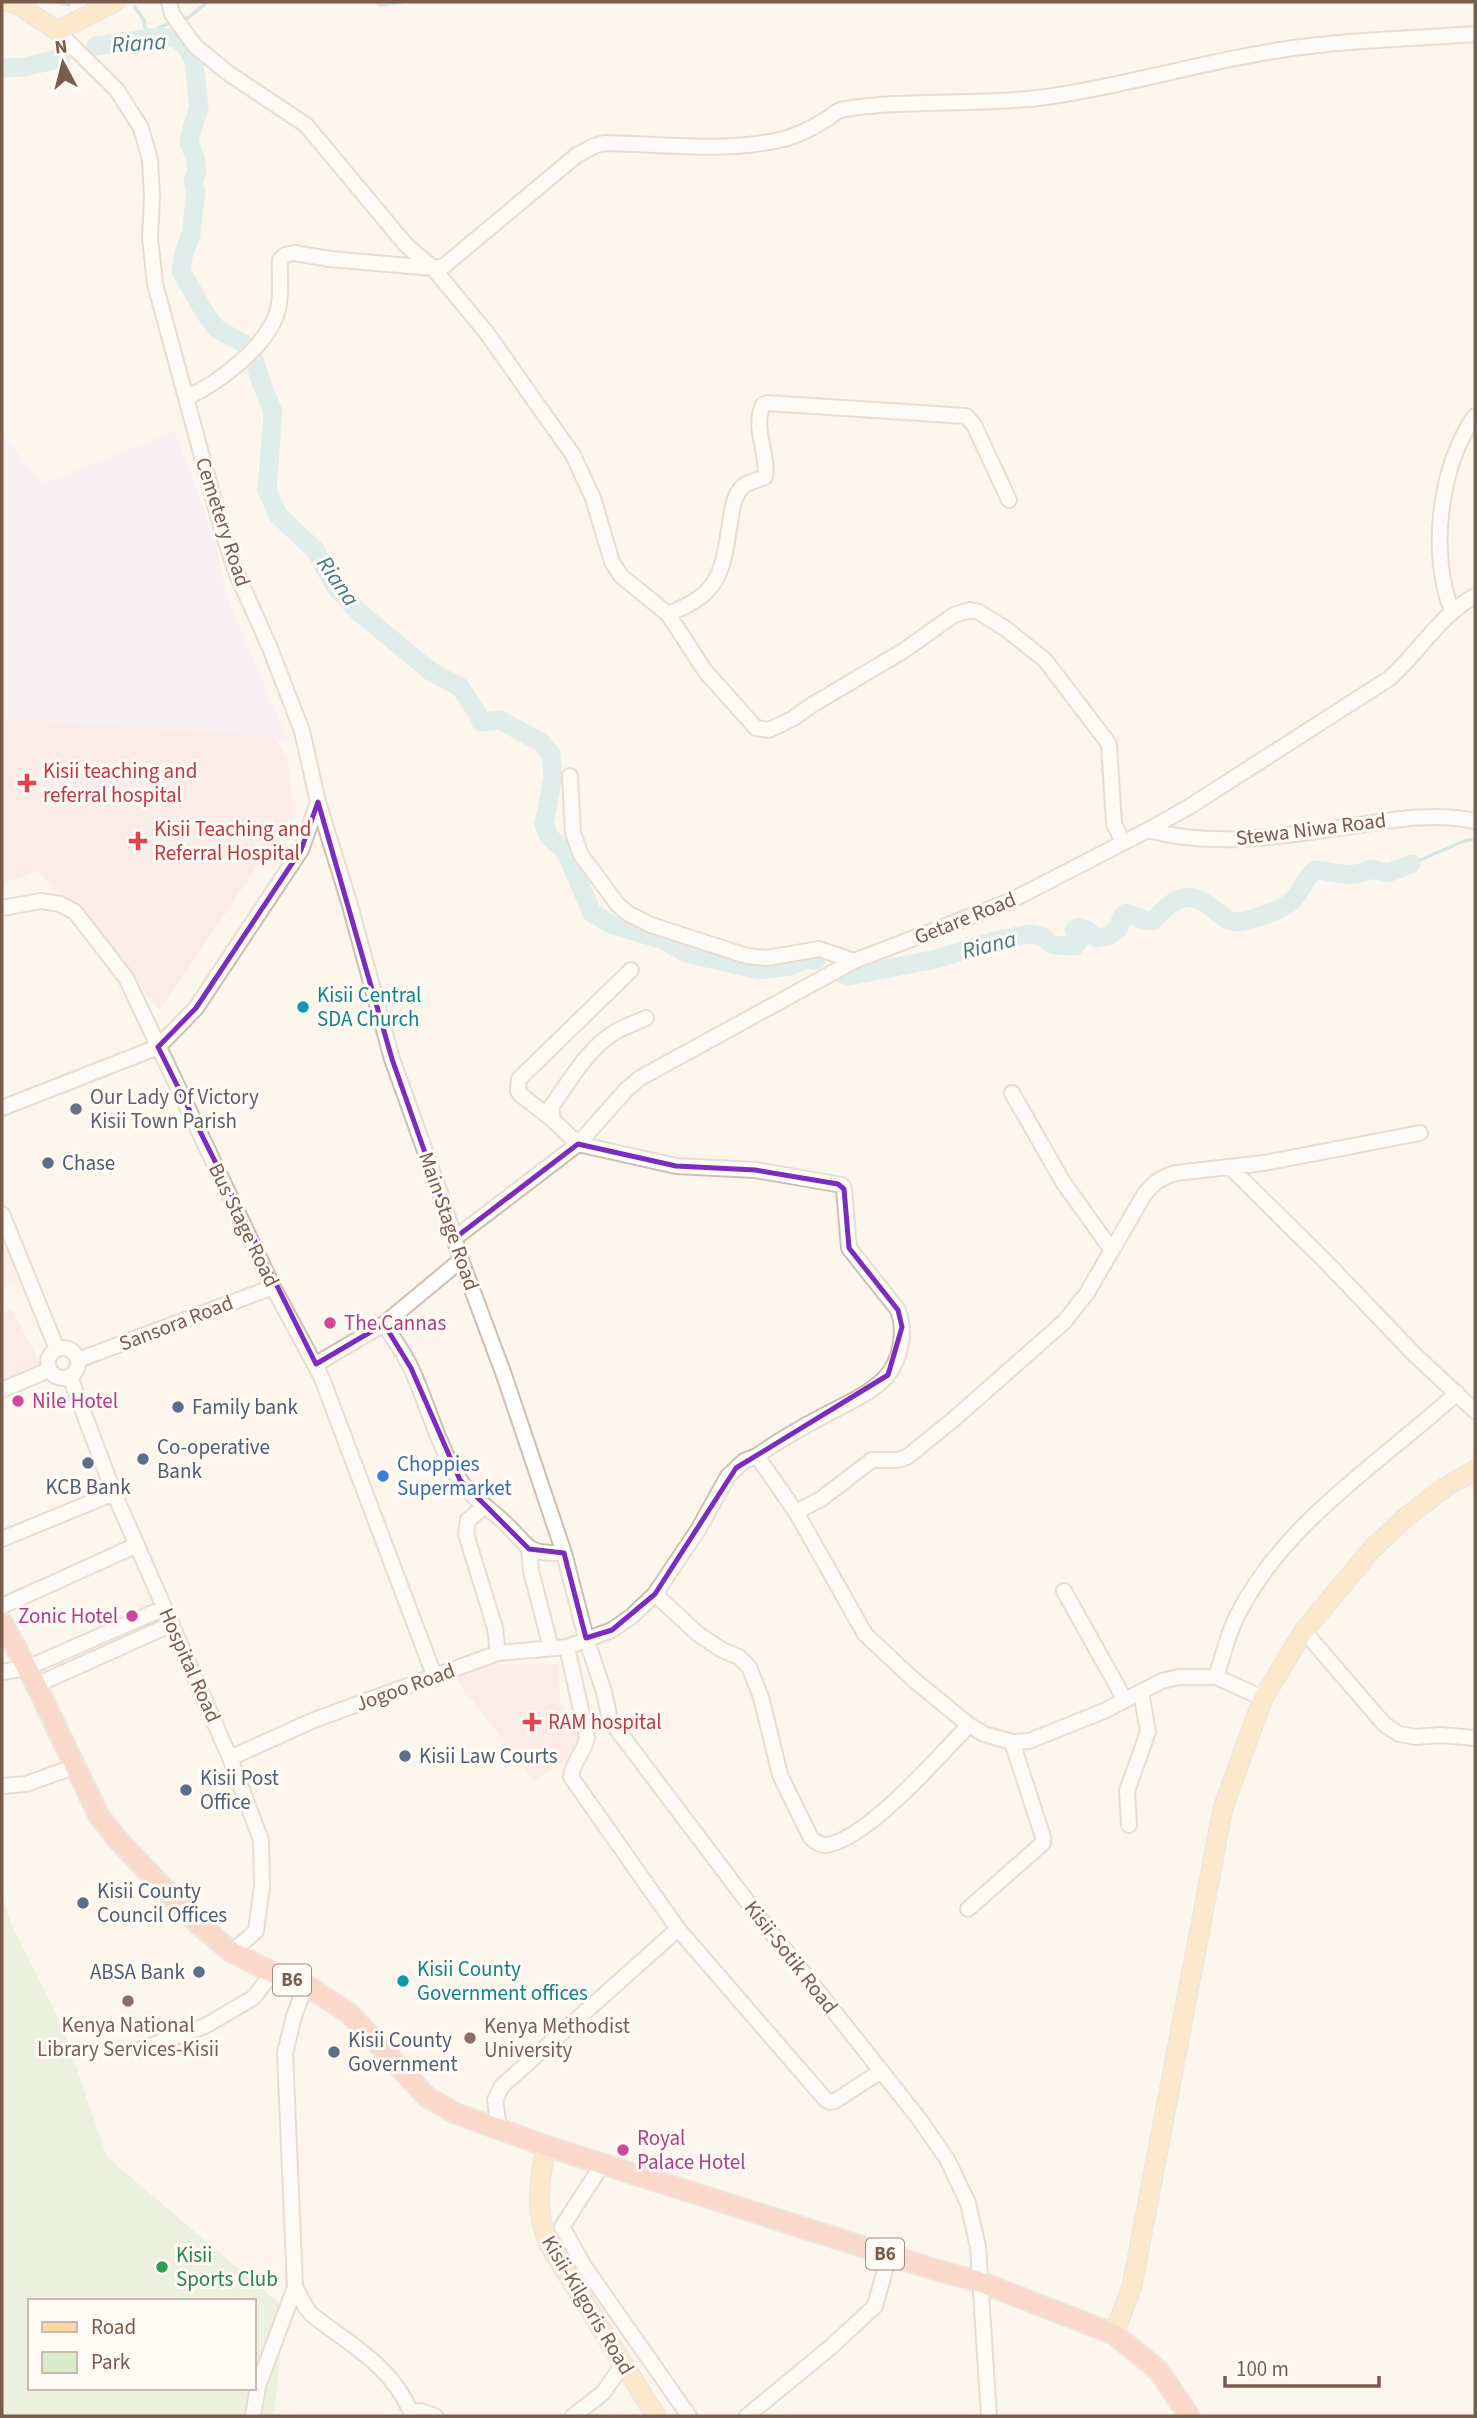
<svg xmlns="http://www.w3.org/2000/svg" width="1477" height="2418" font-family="'Source Sans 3',sans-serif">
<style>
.commercial{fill:#fde8e0}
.education{fill:#f3e8fa}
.medical{fill:#fbdfe3}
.green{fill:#d8ecc9;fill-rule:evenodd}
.water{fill:#bfe3e8;stroke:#a5d3da;stroke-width:2}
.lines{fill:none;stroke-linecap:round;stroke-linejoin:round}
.stream{stroke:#a5d3da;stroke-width:3.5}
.river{stroke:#bfe3e8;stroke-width:19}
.minor-casing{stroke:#d1beb0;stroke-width:18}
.major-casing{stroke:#dad1cd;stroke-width:21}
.highway-casing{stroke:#dad1cd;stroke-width:23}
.minor{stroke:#fff;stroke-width:14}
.major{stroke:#fbd9a5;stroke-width:18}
.highway{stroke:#f7b7a3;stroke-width:19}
.marked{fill:none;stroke:#7b2cbf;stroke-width:5;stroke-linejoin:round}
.health-dot{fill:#e0444e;stroke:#fffaf3;stroke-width:2.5}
.culture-dot{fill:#0f9aa8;stroke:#fffaf3;stroke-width:2.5}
.worship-dot{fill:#6b7280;stroke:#fffaf3;stroke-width:2.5}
.service-dot{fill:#5c6f8a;stroke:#fffaf3;stroke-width:2.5}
.hotel-dot{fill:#d1479c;stroke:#fffaf3;stroke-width:2.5}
.shop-dot{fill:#3f7fe0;stroke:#fffaf3;stroke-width:2.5}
.education-dot{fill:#8d6e63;stroke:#fffaf3;stroke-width:2.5}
.leisure-dot{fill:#2e9e5b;stroke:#fffaf3;stroke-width:2.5}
.labels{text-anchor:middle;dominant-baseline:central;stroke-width:6;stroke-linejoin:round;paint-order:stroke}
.shield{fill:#fffaf3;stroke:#a28b7f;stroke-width:2}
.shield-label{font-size:19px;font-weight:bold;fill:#7a5c4d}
.street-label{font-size:21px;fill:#7a5c4d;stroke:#fffaf3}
.health-label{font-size:21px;fill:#be3a42;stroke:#fffaf3;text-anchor:start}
.culture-label{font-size:21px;fill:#0d838f;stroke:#fffaf3;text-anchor:start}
.worship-label{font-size:21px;fill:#5b616d;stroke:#fffaf3;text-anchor:start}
.service-label{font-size:21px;fill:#4e5e75;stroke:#fffaf3;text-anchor:start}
.hotel-label{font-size:21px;fill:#b23c85;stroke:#fffaf3;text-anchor:start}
.shop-label{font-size:21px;fill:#366cbe;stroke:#fffaf3;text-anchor:start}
.education-label{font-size:21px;fill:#785e54;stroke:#fffaf3}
.leisure-label{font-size:21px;fill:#27864d;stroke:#fffaf3;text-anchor:start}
.water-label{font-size:23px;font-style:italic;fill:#437c86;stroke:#fffaf3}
</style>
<rect width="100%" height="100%" fill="#fdf6ec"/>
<path class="commercial" d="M2 1213 30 1281 2 1290Z"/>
<path class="education" d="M175 431 216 543 226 594 289 743 274 737 2 718V433L42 484Z"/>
<path class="medical" d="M2 718 274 737 287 759 294 812 160 1010 38 871 2 883Z
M12 1309 42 1367 2 1386V1313Z
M479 1664H559L560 1703 591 1742 534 1781 453 1675Z"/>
<path class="green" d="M2 1896 11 1923 63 2028 107 2157 285 2308 274 2416H2ZM30 2301H254V2388H30Z"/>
<path class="water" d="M30 59 33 71 18 73 2 71V64Z"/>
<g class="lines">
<path class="stream" d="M57 2 69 5
M375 2 380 5 403 2
M135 7 144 20 147 39
M182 21C189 19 200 7 208 2
M154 38C155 26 164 25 174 23
M1411 864 1464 841 1475 839"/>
<path class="river" d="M96 46 157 37 176 38 187 47 194 61 199 108 193 125 189 142 195 157 197 171 193 180 196 191 191 234 184 253 181 271 205 313 217 329 250 347 261 382 273 412 267 490 278 515 315 550 336 588 359 612 430 671 460 687 476 711 481 722 500 720 511 726 541 742 551 754 553 778 544 824 549 837 562 848 568 857 592 913 610 924 663 940 686 953 759 970 790 966 803 960H816
M2 68 25 67 61 58
M842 974 849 976 936 959 998 940 1029 934 1041 936 1053 945 1075 946 1080 939 1074 930 1078 927 1087 930 1096 938 1108 936 1119 928 1121 918 1126 913C1137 917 1142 921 1153 921 1168 904 1185 887 1208 905 1217 911 1224 921 1236 922 1247 922 1284 909 1292 901 1301 892 1304 879 1315 870 1333 871 1353 880 1370 869L1388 873 1411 864"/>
<g class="minor-casing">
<path id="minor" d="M169 2 172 14 195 46 228 73 306 125 406 245 433 268 486 332 573 455 593 498 612 562 621 576 668 614 705 671 756 728 769 730 792 719 812 705 903 651 954 615 970 610 979 612 1006 629 1045 660 1109 744 1114 824 1123 842
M57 31 117 90 141 128 150 160 152 197 150 238 155 284 222 530 237 574 270 648 302 731 318 802 349 902 392 1059 443 1201 461 1260 504 1375 564 1553 586 1638 604 1692 610 1720 752 1908 920 2120 947 2159 968 2203 978 2247 989 2416
M186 398C218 383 269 346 278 309 282 293 279 276 280 260L285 255 294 253 330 259 433 268 444 266 577 155 594 146 604 143C664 144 726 153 784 139 799 135 814 127 827 119 834 114 837 110 845 109 912 99 980 106 1046 97 1125 86 1201 62 1280 50 1345 40 1410 39 1475 34
M1452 611C1429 555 1439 466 1475 416
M668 614C719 594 722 575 730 523 732 511 733 498 741 488 748 481 757 481 765 477 769 453 752 429 763 405L767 403 966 416 974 425 1009 500
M570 776 573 833 581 855 618 905 629 914 651 925 747 956 767 958 819 949 854 961
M1148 830C1214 848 1285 836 1352 826 1392 820 1434 812 1475 821
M2 908 41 901 60 904 75 912 126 978 273 1287 321 1376 434 1675
M646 1018C636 1023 625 1026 615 1032 588 1048 569 1082 551 1107L553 1120 578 1144 676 1166 755 1170 842 1185 844 1189 849 1248 898 1310C906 1331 901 1360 886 1377 871 1393 850 1402 831 1412 806 1425 780 1439 757 1456
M1012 1093 1063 1182 1111 1249
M2 1108 158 1047 196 1008 301 850 318 802
M553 1120 521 1095 518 1091 519 1079 631 970
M1230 1167 1326 1262 1415 1355 1475 1411
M2 1214 57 1349
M455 1238 578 1144 627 1089 640 1078 854 961 1008 902 1148 830 1192 805 1390 678C1419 652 1440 615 1475 596
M384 1324C394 1339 404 1353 412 1370 428 1406 438 1445 459 1479 471 1498 490 1508 506 1524 531 1548 525 1554 564 1553
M48 1363a15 15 0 1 1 30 0a15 15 0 1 1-30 0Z
M78 1360 273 1287
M316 1364 384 1324 461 1260
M70 1377 114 1493 230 1758 261 1840 262 1886 256 1931 232 1952
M2 1390 49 1370
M485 1506 468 1520 466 1534 495 1628 498 1653
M796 1512 821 1499 872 1460H897L907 1457 954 1419 1064 1322 1087 1293 1144 1195C1153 1183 1161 1177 1176 1173L1264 1163 1420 1133
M2 1539 114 1493
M529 1549 531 1571 551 1648
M1064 1591 1125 1700
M655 1594 698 1634 722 1650 739 1657 749 1667 761 1697 780 1775 811 1838C815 1841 819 1845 825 1845 865 1842 940 1755 969 1725
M2 1606 137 1545
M1304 1631 1384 1724 1399 1734 1416 1737 1440 1735 1475 1738
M567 1647 587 1737C585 1752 572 1762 571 1777L678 1929 825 2099 830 2102 835 2101 881 2071
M2 1672 27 1668 164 1608
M1216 1677C1223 1657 1227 1635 1237 1616 1285 1521 1380 1463 1457 1393
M36 1685 172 1624
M230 1758 314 1720 498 1653 567 1647 612 1630 632 1616 655 1594 698 1530 728 1476 744 1461 757 1456 796 1512 865 1634 914 1680 969 1725 984 1734 1012 1742 1029 1741 1104 1711 1162 1681 1179 1677H1216L1263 1698
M2 1786 26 1784 76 1766
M1129 1825 1127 1791 1148 1732 1141 1692
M968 1909 1043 1843V1837L1012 1742
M306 1985 294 2016 285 2053 295 2287 305 2306 311 2314C351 2346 389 2363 411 2412
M139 2050 205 2026 253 1998 273 1973
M499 2128 495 2100 502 2086 678 1929
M602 2165 562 2227 584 2266 689 2416
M411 2412 420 2411 435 2416
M253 2416 258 2386 295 2287
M573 2416 603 2393 623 2364
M747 2416 832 2346 875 2306 889 2256"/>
</g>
<g class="major-casing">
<path id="major" d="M9 2 17 4 57 31 115 2
M546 2146C539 2187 534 2205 549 2245L656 2416
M1114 2334 1132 2286 1223 1808 1263 1698 1304 1631 1372 1549 1406 1517 1444 1488 1475 1470"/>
</g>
<g class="highway-casing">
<path id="highway" d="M2 1622 36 1685 99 1816 118 1840 198 1924 232 1952 273 1973 306 1985 350 2014 427 2097 455 2113 546 2146 933 2269 980 2282 1114 2334 1158 2370 1189 2416"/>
</g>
<use href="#minor" class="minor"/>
<use href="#major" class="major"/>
<use href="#highway" class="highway"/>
</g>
<path d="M0 0H1477V2418H0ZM318 802 392 1059 455 1238 578 1144 676 1166 755 1170 838 1184 844 1189 849 1248 898 1310 902 1327 888 1375 736 1468 655 1594 612 1630 586 1638 564 1553 529 1549 460 1480 411 1368 384 1324 316 1364 158 1047 196 1008 301 850Z" fill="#fdf6ec" fill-opacity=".55" fill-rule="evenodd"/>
<path class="marked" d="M318 802 392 1059 455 1238 578 1144 676 1166 755 1170 838 1184 844 1189 849 1248 898 1310 902 1327 888 1375 736 1468 655 1594 612 1630 586 1638 564 1553 529 1549 460 1480 411 1368 384 1324 316 1364 158 1047 196 1008 301 850Z"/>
<g class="health-dot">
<path d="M23.5 772.5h7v7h7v7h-7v7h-7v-7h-7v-7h7z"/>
<path d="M134.5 830.5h7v7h7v7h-7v7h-7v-7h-7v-7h7z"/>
<path d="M528.5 1711.5h7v7h7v7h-7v7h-7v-7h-7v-7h7z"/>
</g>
<g class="culture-dot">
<circle cx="303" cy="1007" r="7"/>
<circle cx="403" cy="1981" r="7"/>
</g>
<circle class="worship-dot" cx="76" cy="1109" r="7"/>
<g class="service-dot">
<circle cx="48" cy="1163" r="7"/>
<circle cx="178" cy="1407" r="7"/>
<circle cx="143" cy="1459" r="7"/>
<circle cx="88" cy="1463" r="7"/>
<circle cx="405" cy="1756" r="7"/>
<circle cx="186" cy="1790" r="7"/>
<circle cx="83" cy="1903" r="7"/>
<circle cx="199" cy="1972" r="7"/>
<circle cx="334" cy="2052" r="7"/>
</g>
<g class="hotel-dot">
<circle cx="330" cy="1323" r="7"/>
<circle cx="18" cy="1401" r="7"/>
<circle cx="132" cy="1616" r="7"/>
<circle cx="623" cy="2150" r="7"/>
</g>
<circle class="shop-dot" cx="383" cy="1476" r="7"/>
<g class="education-dot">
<circle cx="128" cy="2001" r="7"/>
<circle cx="470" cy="2038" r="7"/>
</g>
<circle class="leisure-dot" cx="162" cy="2267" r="7"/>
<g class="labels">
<g class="shield">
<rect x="273" y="1964.5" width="38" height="31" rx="5"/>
<rect x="866" y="2238.5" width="38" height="31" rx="5"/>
</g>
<g class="shield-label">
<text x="292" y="1980">B6</text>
<text x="885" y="2254">B6</text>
</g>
<g class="street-label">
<text transform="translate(223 522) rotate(72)">Cemetery Road</text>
<text transform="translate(1311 829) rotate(-7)">Stewa Niwa Road</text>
<text transform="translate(965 918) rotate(-22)">Getare Road</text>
<text transform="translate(449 1221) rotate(71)">Main Stage Road</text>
<text transform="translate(244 1225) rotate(64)">Bus Stage Road</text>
<text transform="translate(176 1323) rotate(-21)">Sansora Road</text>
<text transform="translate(190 1665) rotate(66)">Hospital Road</text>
<text transform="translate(405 1687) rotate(-20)">Jogoo Road</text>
<text transform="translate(791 1957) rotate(52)">Kisii-Sotik Road</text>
<text transform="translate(588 2305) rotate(59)">Kisii-Kilgoris Road</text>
</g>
<g class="health-label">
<text x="43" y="771">Kisii teaching and<tspan x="43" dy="24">referral hospital</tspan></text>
<text x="154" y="829">Kisii Teaching and<tspan x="154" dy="24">Referral Hospital</tspan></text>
<text x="548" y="1722">RAM hospital</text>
</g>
<g class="culture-label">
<text x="317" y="995">Kisii Central<tspan x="317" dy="24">SDA Church</tspan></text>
<text x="417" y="1969">Kisii County<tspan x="417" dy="24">Government offices</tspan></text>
</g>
<g class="worship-label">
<text x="90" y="1097">Our Lady Of Victory<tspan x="90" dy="24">Kisii Town Parish</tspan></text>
</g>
<g class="service-label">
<text x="62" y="1163">Chase</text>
<text x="192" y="1407">Family bank</text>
<text x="157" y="1447">Co-operative<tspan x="157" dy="24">Bank</tspan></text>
<text x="88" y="1487" text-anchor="middle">KCB Bank</text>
<text x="419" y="1756">Kisii Law Courts</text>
<text x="200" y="1778">Kisii Post<tspan x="200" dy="24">Office</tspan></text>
<text x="97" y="1891">Kisii County<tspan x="97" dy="24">Council Offices</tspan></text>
<text x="185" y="1972" text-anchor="end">ABSA Bank</text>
<text x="348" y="2040">Kisii County<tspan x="348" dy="24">Government</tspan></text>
</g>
<g class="hotel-label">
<text x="344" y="1323">The Cannas</text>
<text x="32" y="1401">Nile Hotel</text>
<text x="118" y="1616" text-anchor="end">Zonic Hotel</text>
<text x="637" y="2138">Royal<tspan x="637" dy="24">Palace Hotel</tspan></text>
</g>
<g class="shop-label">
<text x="397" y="1464">Choppies<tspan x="397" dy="24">Supermarket</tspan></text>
</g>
<g class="education-label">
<text x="128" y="2025">Kenya National<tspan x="128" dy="24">Library Services-Kisii</tspan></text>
<text x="484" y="2026" text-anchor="start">Kenya Methodist<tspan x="484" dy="24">University</tspan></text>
</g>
<g class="leisure-label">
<text x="176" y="2255">Kisii<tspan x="176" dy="24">Sports Club</tspan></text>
</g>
<g class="water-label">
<text transform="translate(139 43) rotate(-4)">Riana</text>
<text transform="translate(338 581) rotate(55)">Riana</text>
<text transform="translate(989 945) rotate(-14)">Riana</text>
</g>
</g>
<rect width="1477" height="2418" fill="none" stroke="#7a5c4d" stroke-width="7"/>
<rect x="28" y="2299" width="228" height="91" fill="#fffaf3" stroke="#cabbb1" stroke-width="2"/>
<rect x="42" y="2322" width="35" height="10" fill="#fbd9a5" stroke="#cabbb1" stroke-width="2"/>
<text x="91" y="2334" font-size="21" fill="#7a5c4d">Road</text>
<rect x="42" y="2352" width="35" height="21" fill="#d8ecc9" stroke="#cabbb1" stroke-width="2"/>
<text x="91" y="2369" font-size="21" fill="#7a5c4d">Park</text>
<g transform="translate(63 63) rotate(353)" stroke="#fffaf3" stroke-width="5" paint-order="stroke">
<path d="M0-5L12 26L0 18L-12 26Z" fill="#7a5c4d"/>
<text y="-10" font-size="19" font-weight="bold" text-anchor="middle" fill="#7a5c4d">N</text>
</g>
<path d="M1225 2376v10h154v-10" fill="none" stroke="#7a5c4d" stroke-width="3.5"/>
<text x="1236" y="2376" font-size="21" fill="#7a5c4d" stroke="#fffaf3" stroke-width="5" paint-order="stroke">100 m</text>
</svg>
